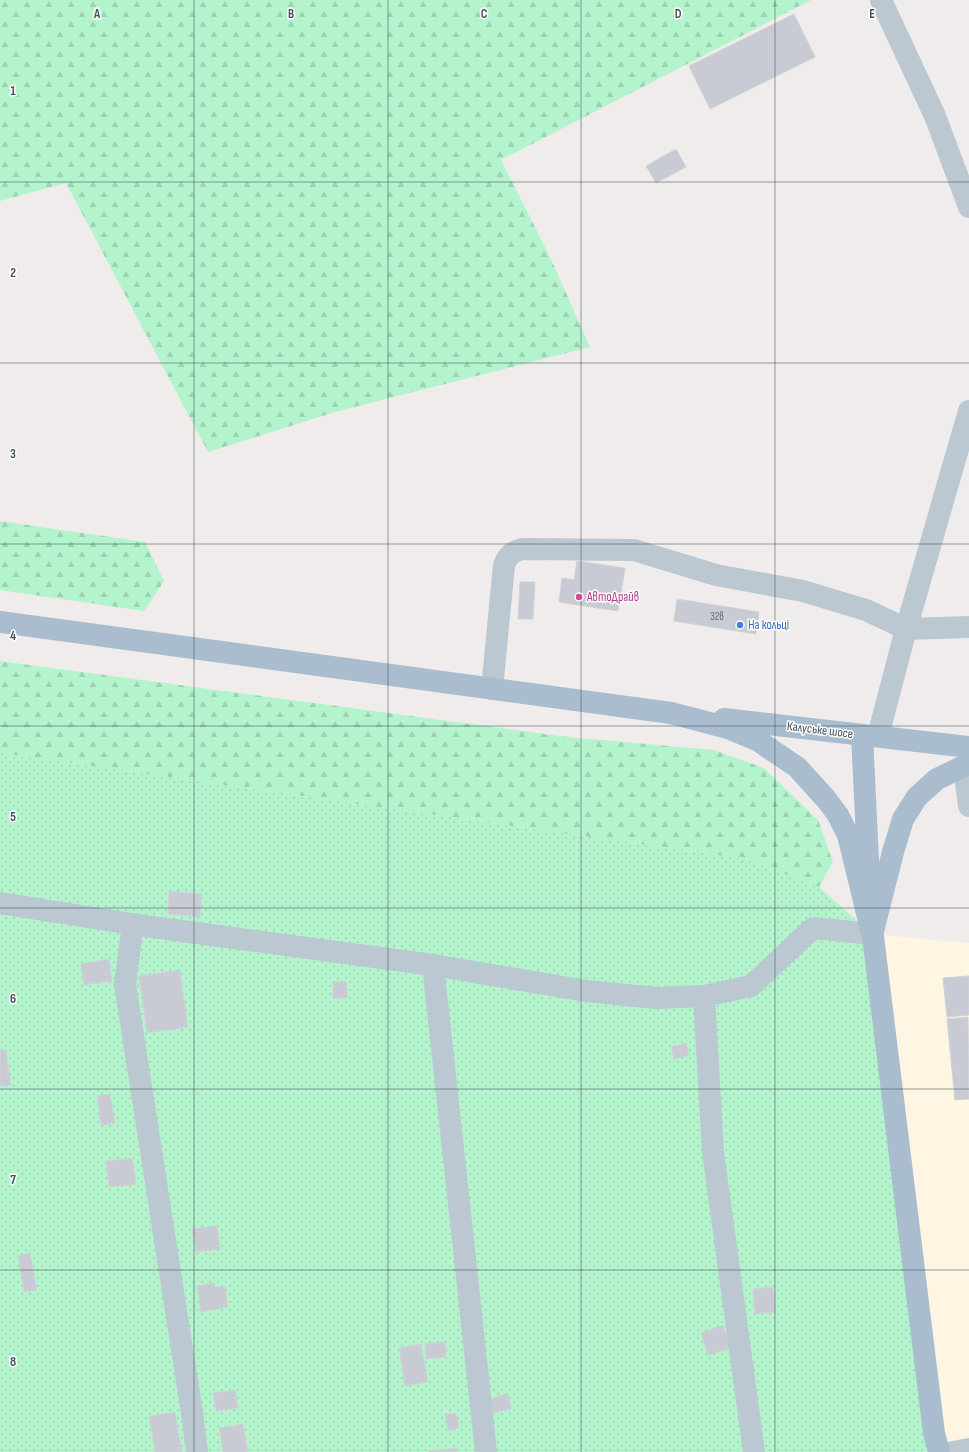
<svg xmlns="http://www.w3.org/2000/svg" width="969" height="1452" font-family="'Sofia Sans Condensed',sans-serif">
<style>
.commercial{fill:#fef5e2}
.forest{fill:url(#forest-firs)}
.garden{fill:url(#garden-dots)}
.building{fill:#c8cbd3;stroke:#d0d3d9}
.lines{fill:none;stroke-linecap:round;stroke-linejoin:round}
.minor{stroke:#bbc8d1;stroke-width:22}
.major{stroke:#a9bdcf;stroke-width:22}
.grid{fill:none;stroke:#43515c;stroke-width:1;stroke-opacity:0.55}
.hotel-dot{fill:#d1479c;stroke:#fff;stroke-width:1.5}
.shop-dot{fill:#3f7fe0;stroke:#fff;stroke-width:1.5}
.labels{text-anchor:middle;dominant-baseline:central;stroke-width:3;stroke-linejoin:round;paint-order:stroke}
.number-label{font-size:11px;fill:#64707a}
.hotel-label{font-size:13px;fill:#b23c85;stroke:#fff;text-anchor:start}
.shop-label{font-size:13px;fill:#366cbe;stroke:#fff;text-anchor:start}
.street-label{font-size:13px;fill:#43515c;stroke:#fff}
.grid-label{font-size:13px;text-anchor:middle;font-weight:bold;fill:#43515c;stroke:#fff;stroke-width:3;stroke-linejoin:round;paint-order:stroke}
</style>
<defs>
<pattern id="forest-firs" width="22" height="20" patternUnits="userSpaceOnUse"><rect width="22" height="20" fill="#b4f4cc"/><path d="M5 1l3.5 6h-7zM16 11l3.5 6h-7z" fill="#9cd3b2"/></pattern>
<pattern id="garden-dots" width="8" height="8" patternUnits="userSpaceOnUse"><rect width="8" height="8" fill="#b4f4cc"/><path d="M2 2h.1M6 6h.1" fill="none" stroke="#9cd3b2" stroke-width="1.8" stroke-linecap="round"/></pattern>
</defs>
<rect width="100%" height="100%" fill="#f0ecec"/>
<path class="commercial" d="M872 934 969 943V1452H939Z"/>
<path class="forest" d="M0 0H811L501 160 550 257 590 347 335 412 208 452 66 183 0 201Z
M0 521 145 542 164 581 144 611 0 590Z
M0 661 568 737 714 750 764 768 818 820 833 862 819 887 744 859 0 753Z"/>
<path class="garden" d="M0 753 744 859 819 887 872 934 939 1452H0Z"/>
<path class="building" d="M794 14 815 57 710 109 689 66Z
M676 149 686 167 656 183 646 166Z
M577 561 625 568 618 611 559 602 562 578 574 580Z
M520 582H535L533 619H518Z
M677 599 759 612 756 634 674 621Z
M169 891 202 894 200 917 168 914Z
M109 959 112 981 84 985 81 964Z
M180 970 188 1027 147 1033 139 976Z
M969 976V1015L947 1017 943 978Z
M333 982H347V998H333Z
M968 1017 969 1099 955 1100 947 1019Z
M686 1043 689 1055 674 1059 671 1047Z
M6 1050 11 1085 0 1086V1051Z
M110 1094 115 1123 101 1125 97 1096Z
M132 1158 136 1184 109 1187 106 1161Z
M217 1226 220 1249 196 1252 192 1229Z
M30 1253 37 1290 24 1292 18 1256Z
M214 1283 215 1287 225 1286 228 1307 201 1312 197 1286Z
M773 1287 776 1312 755 1314 753 1289Z
M723 1325 730 1348 708 1355 701 1333Z
M445 1342 446 1357 426 1359 425 1343Z
M421 1344 428 1382 405 1386 399 1348Z
M235 1390 238 1408 216 1411 213 1393Z
M508 1394 511 1409 489 1414 486 1399Z
M175 1412 182 1452H155L149 1416Z
M456 1413 459 1428 448 1430 445 1414Z
M243 1424 248 1452H223L219 1428Z
M456 1448 457 1452H429V1451Z"/>
<g class="lines">
<path class="minor" d="M881 0 935 116 969 207
M492 689 504 565C508 555 512 552 522 549L634 550 716 575 803 591 866 610 906 629 969 627
M878 736 906 629 969 411
M964 766 969 806
M0 903 145 926 433 965 586 991 656 998 704 996 751 986 813 928 872 934
M133 924 125 984 192 1413 197 1452
M433 965 486 1452
M704 996 713 1152 754 1452
M953 1452 969 1449"/>
<path class="major" d="M0 622 671 713 728 728 757 740 797 767 826 799 838 815 848 835 872 934
M724 719 969 747
M862 735 869 881
M871 920 934 1433 939 1452
M873 931 893 852 903 819 917 797 937 779 964 766 969 765"/>
</g>
<path class="grid" d="M194 0V1452M388 0V1452M581 0V1452M775 0V1452M0 182H969M0 363H969M0 544H969M0 726H969M0 908H969M0 1089H969M0 1270H969"/>
<circle class="hotel-dot" cx="579" cy="597" r="4"/>
<circle class="shop-dot" cx="740" cy="625" r="4"/>
<g class="labels">
<g class="number-label">
<text x="717" y="616">32в</text>
</g>
<g class="hotel-label">
<text x="587" y="597">АвтоДрайв</text>
</g>
<g class="shop-label">
<text x="748" y="625">На кольці</text>
</g>
<g class="street-label">
<text transform="translate(820 730) rotate(7)">Калуське шосе</text>
</g>
</g>
<g class="grid-label">
<text x="97" y="18">A</text>
<text x="291" y="18">B</text>
<text x="484" y="18">C</text>
<text x="678" y="18">D</text>
<text x="872" y="18">E</text>
<text x="13" y="95">1</text>
<text x="13" y="277">2</text>
<text x="13" y="458">3</text>
<text x="13" y="640">4</text>
<text x="13" y="821">5</text>
<text x="13" y="1003">6</text>
<text x="13" y="1184">7</text>
<text x="13" y="1366">8</text>
</g>
</svg>
